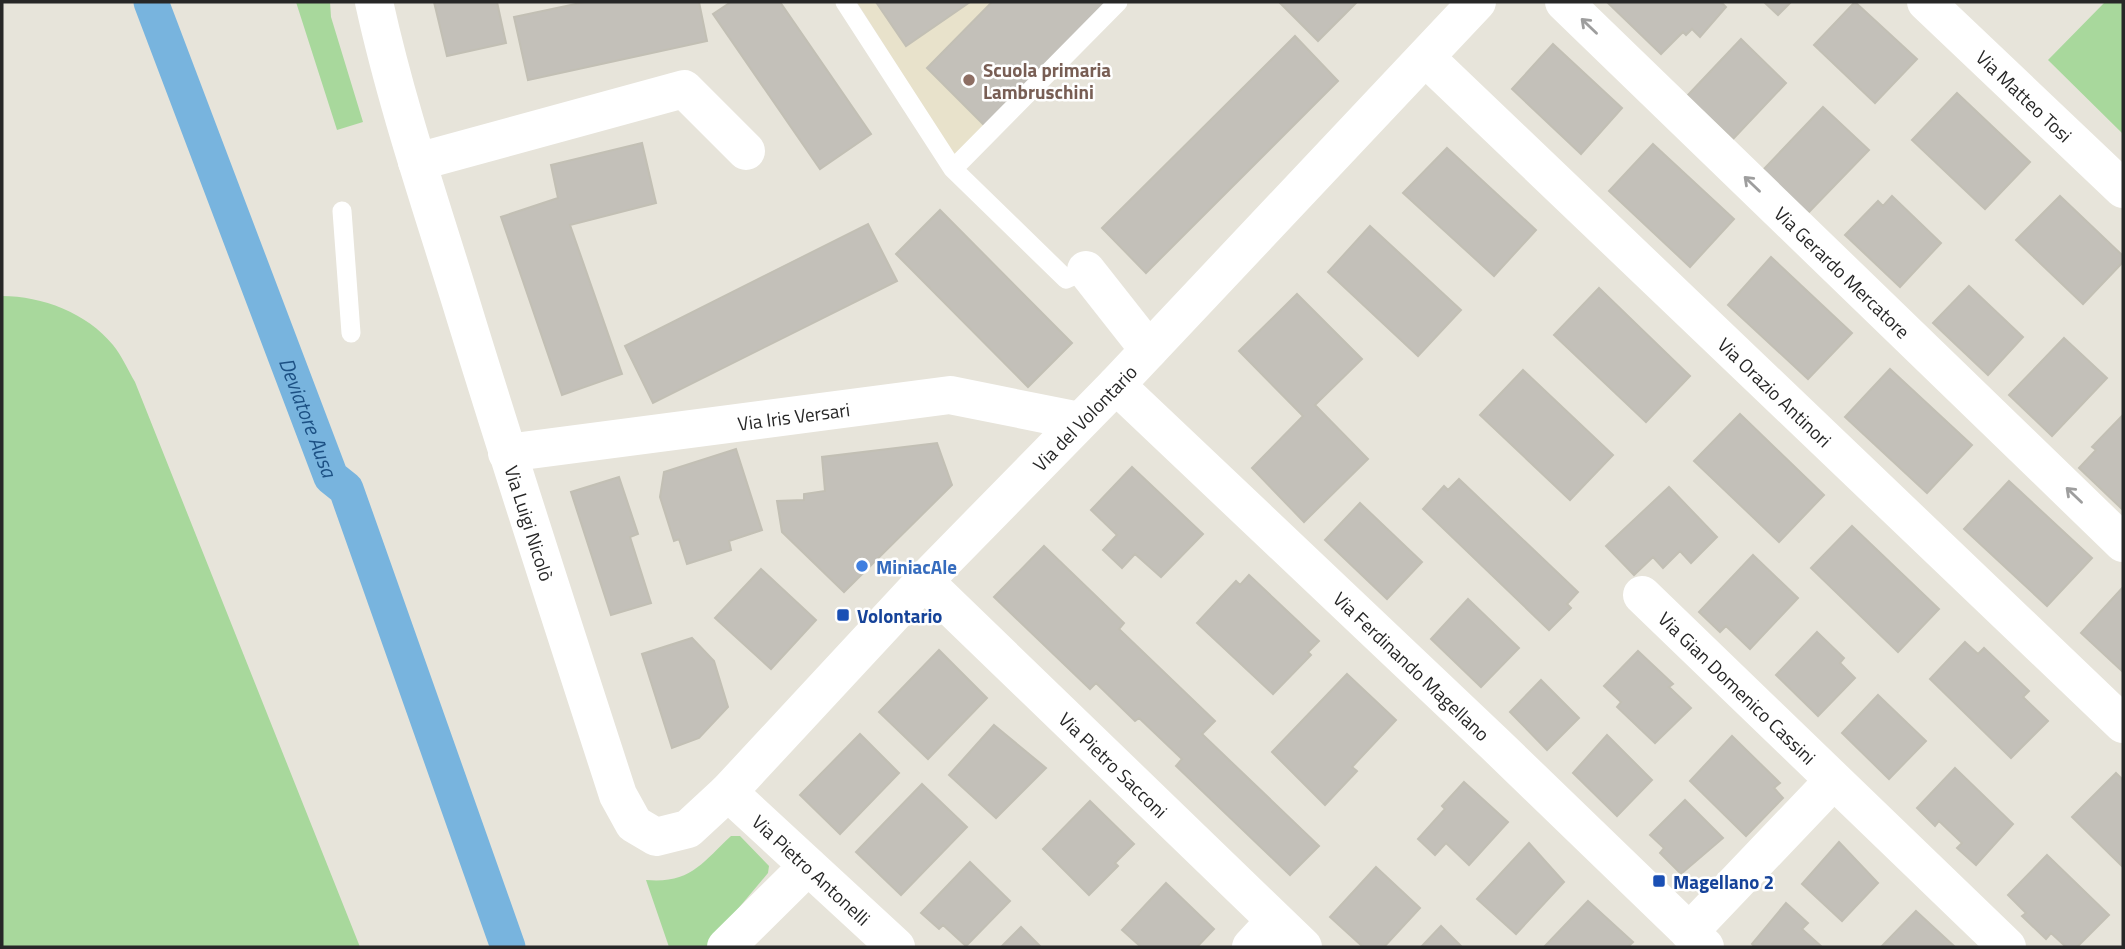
<svg xmlns="http://www.w3.org/2000/svg" width="2125" height="949" font-family="'Titillium Web',sans-serif">
<style>
.education{fill:#e8e2cb}
.green{fill:#a8d89c}
.lines{fill:none;stroke-linecap:round;stroke-linejoin:round}
.canal{stroke:#78b4de;stroke-width:35}
.building{fill:#c3c0b9;stroke:#c2bfb4;stroke-width:2}
.service{stroke:#fff;stroke-width:19}
.minor{stroke:#fff;stroke-width:38}
.oneway{stroke:#9e9e9e}
.education-dot{fill:#8d6e63;stroke:#fff;stroke-width:2.5}
.shop-dot{fill:#3f7fe0;stroke:#fff;stroke-width:2.5}
.transit-dot{fill:#1a4fb4;stroke:#fff;stroke-width:2.5}
.labels{text-anchor:middle;dominant-baseline:central;stroke-width:5;stroke-linejoin:round;paint-order:stroke}
.education-label{font-size:19px;font-weight:bold;fill:#785e54;stroke:#fff;text-anchor:start}
.street-label{font-size:19px;fill:#272727;stroke:#fff}
.shop-label{font-size:19px;font-weight:bold;fill:#366cbe;stroke:#fff;text-anchor:start}
.transit-label{font-size:19px;font-weight:bold;fill:#164399;stroke:#fff;text-anchor:start}
.water-label{font-size:21px;font-style:italic;fill:#1d5184;stroke:#fff}
</style>
<rect width="100%" height="100%" fill="#e7e4da"/>
<path class="education" d="M857 2H1109L956 158Z"/>
<path class="green" d="M296 2H330L331 17 363 122 337 130Z
M2105 2H2123V134L2048 60Z
M2 296C42 296 87 313 113 345 122 356 128 370 135 382L360 947H2Z
M731 836H740L769 866 768 873 706 947H669L646 880C690 884 702 863 731 836Z"/>
<g class="lines">
<path class="canal" id="s1" d="M151 2 331 477 346 489 508 947"/>
</g>
<path class="building" d="M434 2H497L506 43 447 56Z
M585 2H699L707 41 528 80 514 17Z
M731 2H780L871 134 820 169 713 14Z
M876 2H970L906 46Z
M992 2H1107L985 126 927 68Z
M1279 2H1357L1318 41Z
M1607 2H1721L1726 7 1700 37 1692 29 1686 35 1683 32 1661 54Z
M1764 2H1791L1778 15Z
M1855 2 1917 59 1875 103 1814 45Z
M1295 36 1338 81 1146 273 1102 228Z
M1741 39 1786 83 1733 139 1687 96Z
M1553 44 1622 108 1581 154 1512 89Z
M1957 93 2030 162 1985 209 1912 140Z
M1823 107 1869 150 1808 213 1763 170Z
M642 143 656 203 570 225 622 374 562 395 501 217 558 198 551 165Z
M1653 144 1734 219 1690 267 1609 191Z
M1447 148 1536 230 1494 276 1403 193Z
M1892 196 1941 243 1900 287 1845 235 1878 201 1883 206Z
M2060 196 2123 256V262L2083 304 2016 240Z
M940 210 1072 343 1028 387 896 254Z
M868 224 897 281 653 403 625 346Z
M1370 226 1461 310 1418 356 1328 272Z
M1771 257 1852 333 1808 379 1728 305Z
M1969 286 2023 337 1988 375 1933 323Z
M1599 288 1690 376 1646 422 1554 335Z
M1297 294 1362 359 1315 405 1368 459 1304 522 1252 468 1303 416 1239 351Z
M2064 338 2107 378 2052 436 2009 395Z
M1890 369 1972 445 1927 493 1845 417Z
M1523 370 1613 455 1570 500 1480 415Z
M1740 414 1824 495 1779 542 1694 461Z
M2122 416 2123 417V510L2079 468 2096 450 2092 447Z
M937 443 952 485 844 592 782 532 777 501 804 500V494L825 491 822 457Z
M736 449 762 530 729 541 731 550 687 564 679 539 674 541 660 497 664 472Z
M1132 467 1203 534 1161 577 1135 554 1122 568 1103 550 1117 535 1091 510Z
M619 477 638 534 630 537 651 603 611 615 571 492Z
M1459 479 1578 592 1567 604 1571 608 1549 630 1423 509 1444 486 1448 490Z
M2009 481 2092 558 2047 606 1964 529Z
M1669 487 1717 537 1691 563 1680 551 1663 568 1653 557 1634 575 1606 546Z
M1360 503 1422 562 1387 599 1325 540Z
M1852 526 1939 609 1898 652 1811 568Z
M1044 546 1124 623 1119 629 1215 721 1202 734 1319 846 1290 875 1176 766 1182 759 1139 718 1135 721 1096 683 1090 689 994 597Z
M1753 555 1798 598 1750 649 1726 626 1720 632 1699 612Z
M761 569 816 620 771 669 715 618Z
M1249 575 1319 641 1308 652 1311 655 1273 694 1197 623 1236 581 1240 585Z
M2123 587V672L2081 633Z
M1468 599 1519 648 1481 687 1431 639Z
M1817 632 1844 658 1840 663 1855 678 1818 716 1776 675Z
M692 638 714 661 728 707 699 738 672 748 642 654Z
M1965 642 1978 654 1984 648 2029 691 2023 697 2048 721 2011 758 1930 679Z
M939 650 987 698 928 759 879 712Z
M1638 651 1673 684 1669 687 1691 708 1655 743 1617 707 1621 702 1604 686Z
M1347 674 1396 720 1352 767 1357 771 1325 805 1272 752Z
M1541 680 1579 718 1547 750 1510 712Z
M1878 695 1926 741 1889 779 1842 733Z
M994 725 1046 768 996 818 949 775Z
M860 734 899 773 840 834 800 795Z
M1607 735 1652 780 1617 816 1573 773Z
M1732 736 1780 783 1774 788 1783 798 1746 836 1690 781Z
M1955 768 2013 824 1976 865 1957 848 1962 843 1939 821 1935 826 1917 808Z
M2116 773 2123 780V867L2072 817Z
M1464 782 1508 822 1469 865 1446 843 1435 855 1418 839 1445 809 1442 806Z
M922 784 967 827 901 895 856 852Z
M1685 800 1723 838 1681 874 1660 853 1664 848 1650 835Z
M1090 801 1134 844 1115 863 1118 866 1089 895 1043 849Z
M1839 842 1878 883 1842 921 1802 884Z
M1529 843 1564 882 1516 934 1477 899Z
M2047 855 2109 915 2077 947H2066L2051 933 2046 939 2022 916 2026 913 2008 895Z
M970 862 1010 901 966 946 943 925 939 929 921 913Z
M1376 867 1420 908 1384 947H1363L1330 917Z
M1166 883 1214 929 1197 947H1141L1122 930Z
M1588 901 1633 942 1628 947H1544Z
M1786 903 1808 923 1802 929 1822 947H1755L1752 944Z
M1916 911 1955 947H1881Z
M1441 926 1462 947H1421Z
M1021 927 1041 947H1001Z"/>
<g class="lines">
<path class="service" d="M845 2 953 169 1066 279 1086 270
M953 169 1118 2
M342 211 351 333"/>
<g class="minor">
<path id="s2" d="M374 2C396 102 429 199 459 296 510 463 564 629 618 795L634 824 656 837 688 829 728 792 924 581 1116 385 1477 2"/>
<path id="s3" d="M1564 2 2123 543"/>
<path id="s4" d="M1926 2 2123 189"/>
<path id="s5" d="M1426 58 2123 724"/>
<path d="M417 162 684 89 746 151"/>
<path d="M1086 270 1149 350"/>
<path id="s6" d="M1116 385 1496 745 1705 947"/>
<path id="s7" d="M507 453 950 395 1079 421"/>
<path id="s8" d="M924 581 1303 947"/>
<path id="s9" d="M1642 595 2007 947"/>
<path id="s10" d="M728 792 896 947"/>
<path d="M1689 932 1833 781"/>
<path d="M726 947 808 866"/>
<path d="M1251 947 1275 921"/>
</g>
</g>
<defs><path id="oneway-shaft" d="M-6 0H5M1.5-3L5.5 0L1.5 3" fill="none" stroke-width="1.6" stroke-linecap="round" stroke-linejoin="round" transform="scale(1.75)"/></defs>
<g class="oneway">
<use href="#oneway-shaft" transform="translate(1589 26) rotate(-136)"/>
<use href="#oneway-shaft" transform="translate(1752 184) rotate(-136)"/>
<use href="#oneway-shaft" transform="translate(2074 495) rotate(-136)"/>
</g>
<circle class="education-dot" cx="969" cy="80" r="7"/>
<circle class="shop-dot" cx="862" cy="566" r="7"/>
<g class="transit-dot">
<rect x="836" y="608" width="14" height="14" rx="3.5"/>
<rect x="1652" y="874" width="14" height="14" rx="3.5"/>
</g>
<g class="labels">
<g class="education-label">
<text x="983" y="69">Scuola primaria<tspan x="983" dy="22">Lambruschini</tspan></text>
</g>
<g class="street-label">
<text stroke="none"><textPath href="#s4" startOffset="136">Via Matteo Tosi</textPath></text>
<text stroke="none"><textPath href="#s3" startOffset="388">Via Gerardo Mercatore</textPath></text>
<text stroke="none"><textPath href="#s5" startOffset="483">Via Orazio Antinori</textPath></text>
<text stroke="none"><textPath href="#s7" startOffset="289">Via Iris Versari</textPath></text>
<text stroke="none"><textPath href="#s2" startOffset="1493">Via del Volontario</textPath></text>
<text stroke="none"><textPath href="#s2" startOffset="544">Via Luigi Nicolò</textPath></text>
<text stroke="none"><textPath href="#s6" startOffset="408">Via Ferdinando Magellano</textPath></text>
<text stroke="none"><textPath href="#s9" startOffset="133">Via Gian Domenico Cassini</textPath></text>
<text stroke="none"><textPath href="#s8" startOffset="264">Via Pietro Sacconi</textPath></text>
<text stroke="none"><textPath href="#s10" startOffset="114">Via Pietro Antonelli</textPath></text>
</g>
<g class="shop-label">
<text x="876" y="566">MiniacAle</text>
</g>
<g class="transit-label">
<text x="857" y="615">Volontario</text>
<text x="1673" y="881">Magellano 2</text>
</g>
<g class="water-label">
<text stroke="none"><textPath href="#s1" startOffset="444">Deviatore Ausa</textPath></text>
</g>
</g>
<rect width="2125" height="949" fill="none" stroke="#272727" stroke-width="7"/>
</svg>
